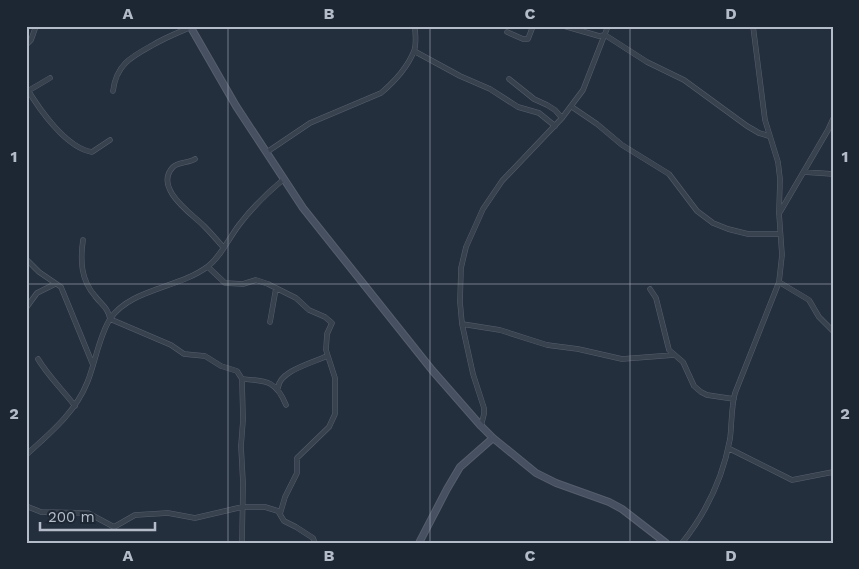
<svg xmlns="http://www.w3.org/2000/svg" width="859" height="569" font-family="'Work Sans',sans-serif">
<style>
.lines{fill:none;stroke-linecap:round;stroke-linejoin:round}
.street-casing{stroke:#565f6c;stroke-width:5.5}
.secondary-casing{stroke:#565f6c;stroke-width:8}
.street{stroke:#38414e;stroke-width:4.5}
.secondary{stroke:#465061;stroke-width:6}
.grid{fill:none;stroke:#b4bcc9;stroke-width:1;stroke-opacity:0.55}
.neatline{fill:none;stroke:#b4bcc9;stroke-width:2}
.grid-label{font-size:16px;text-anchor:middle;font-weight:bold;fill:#b4bcc9}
</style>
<rect width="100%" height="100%" fill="#242f3e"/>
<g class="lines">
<g class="street-casing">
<path id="street" d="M564 26 599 36 605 35 647 62 684 80 747 126 759 133 769 136
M507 32 523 39H528L533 26
M26 45 31 40 36 26
M414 51 460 76 490 89 518 107 539 113 555 126
M509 79 534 99 547 105 555 110 562 118
M26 87C39 109 66 148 92 152L110 140
M28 91 50 78
M113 91C116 65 131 57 151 46 164 38 177 33 191 27
M572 107 597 124 622 145 669 174 697 211 713 223 728 229 748 234H780
M267 152 310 123 381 93C394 82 408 66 414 51 417 43 415 34 415 26
M195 159C189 163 178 162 173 167 153 188 192 214 204 226 211 233 217 240 223 247
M804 172 833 174
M780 212 828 130 833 119
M83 240C80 261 81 280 95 296 101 304 109 309 110 319L171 345 184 354 205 356 221 366 237 371 242 379 243 420 241 446 243 483 242 543
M26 259 39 272 61 287 93 365
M208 267 225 283 243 284 256 280 268 284 296 298 309 310 325 317 332 323 327 334 326 350 335 378V414L329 427 297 458V473L285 497 280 514
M779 282 809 300 819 317 833 331
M650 289 656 298 669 350 683 362 694 386 701 392 707 395 734 399
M26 308 37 293 55 284
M270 322 276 288
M462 324 500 330 547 345 578 349 622 359 674 355
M38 359C48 376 63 390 75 406
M242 379C266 381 276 380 286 405
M278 388C279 371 312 363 327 356
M481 426 484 414V408L473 374 462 324 460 302 461 268 466 247 483 209 502 181 562 118 583 90 608 26
M728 448 792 480 833 472
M26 455C49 434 75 413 87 383 95 364 99 336 110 319 130 289 179 288 207 267 220 258 229 238 239 225 252 208 267 193 284 179
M26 506 41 512 88 513 114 527 135 515 168 513 195 518 242 507H265L278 511 284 521 296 527 313 538 315 543
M682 543C706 513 723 477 730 439 732 423 731 408 735 393L779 282 782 255 779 213 780 179 778 162 765 120 753 26"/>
</g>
<g class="secondary-casing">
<path id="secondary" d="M190 26 236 106 303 208 432 370 481 426 493 438 536 473 556 483 609 502 622 509 666 543
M419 543 447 489 460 467 493 438"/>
</g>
<use href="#street" class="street"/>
<use href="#secondary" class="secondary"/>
</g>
<path class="grid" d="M228 26V543M430 26V543M630 26V543M26 284H833"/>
<rect width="859" height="569" fill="none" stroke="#1d2633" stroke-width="55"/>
<path d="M40 522v8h115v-8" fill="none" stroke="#b4bcc9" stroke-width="2.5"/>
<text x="48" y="522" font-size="15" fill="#b4bcc9" stroke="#1d2633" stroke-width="4" paint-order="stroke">200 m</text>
<rect x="28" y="28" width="804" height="514" class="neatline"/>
<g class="grid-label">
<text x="128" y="19">A</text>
<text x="329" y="19">B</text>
<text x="530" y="19">C</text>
<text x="731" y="19">D</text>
<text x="14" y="162">1</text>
<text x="845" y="162">1</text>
<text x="14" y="419">2</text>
<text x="845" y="419">2</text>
<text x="128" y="561">A</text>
<text x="329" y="561">B</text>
<text x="530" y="561">C</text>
<text x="731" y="561">D</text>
</g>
</svg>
